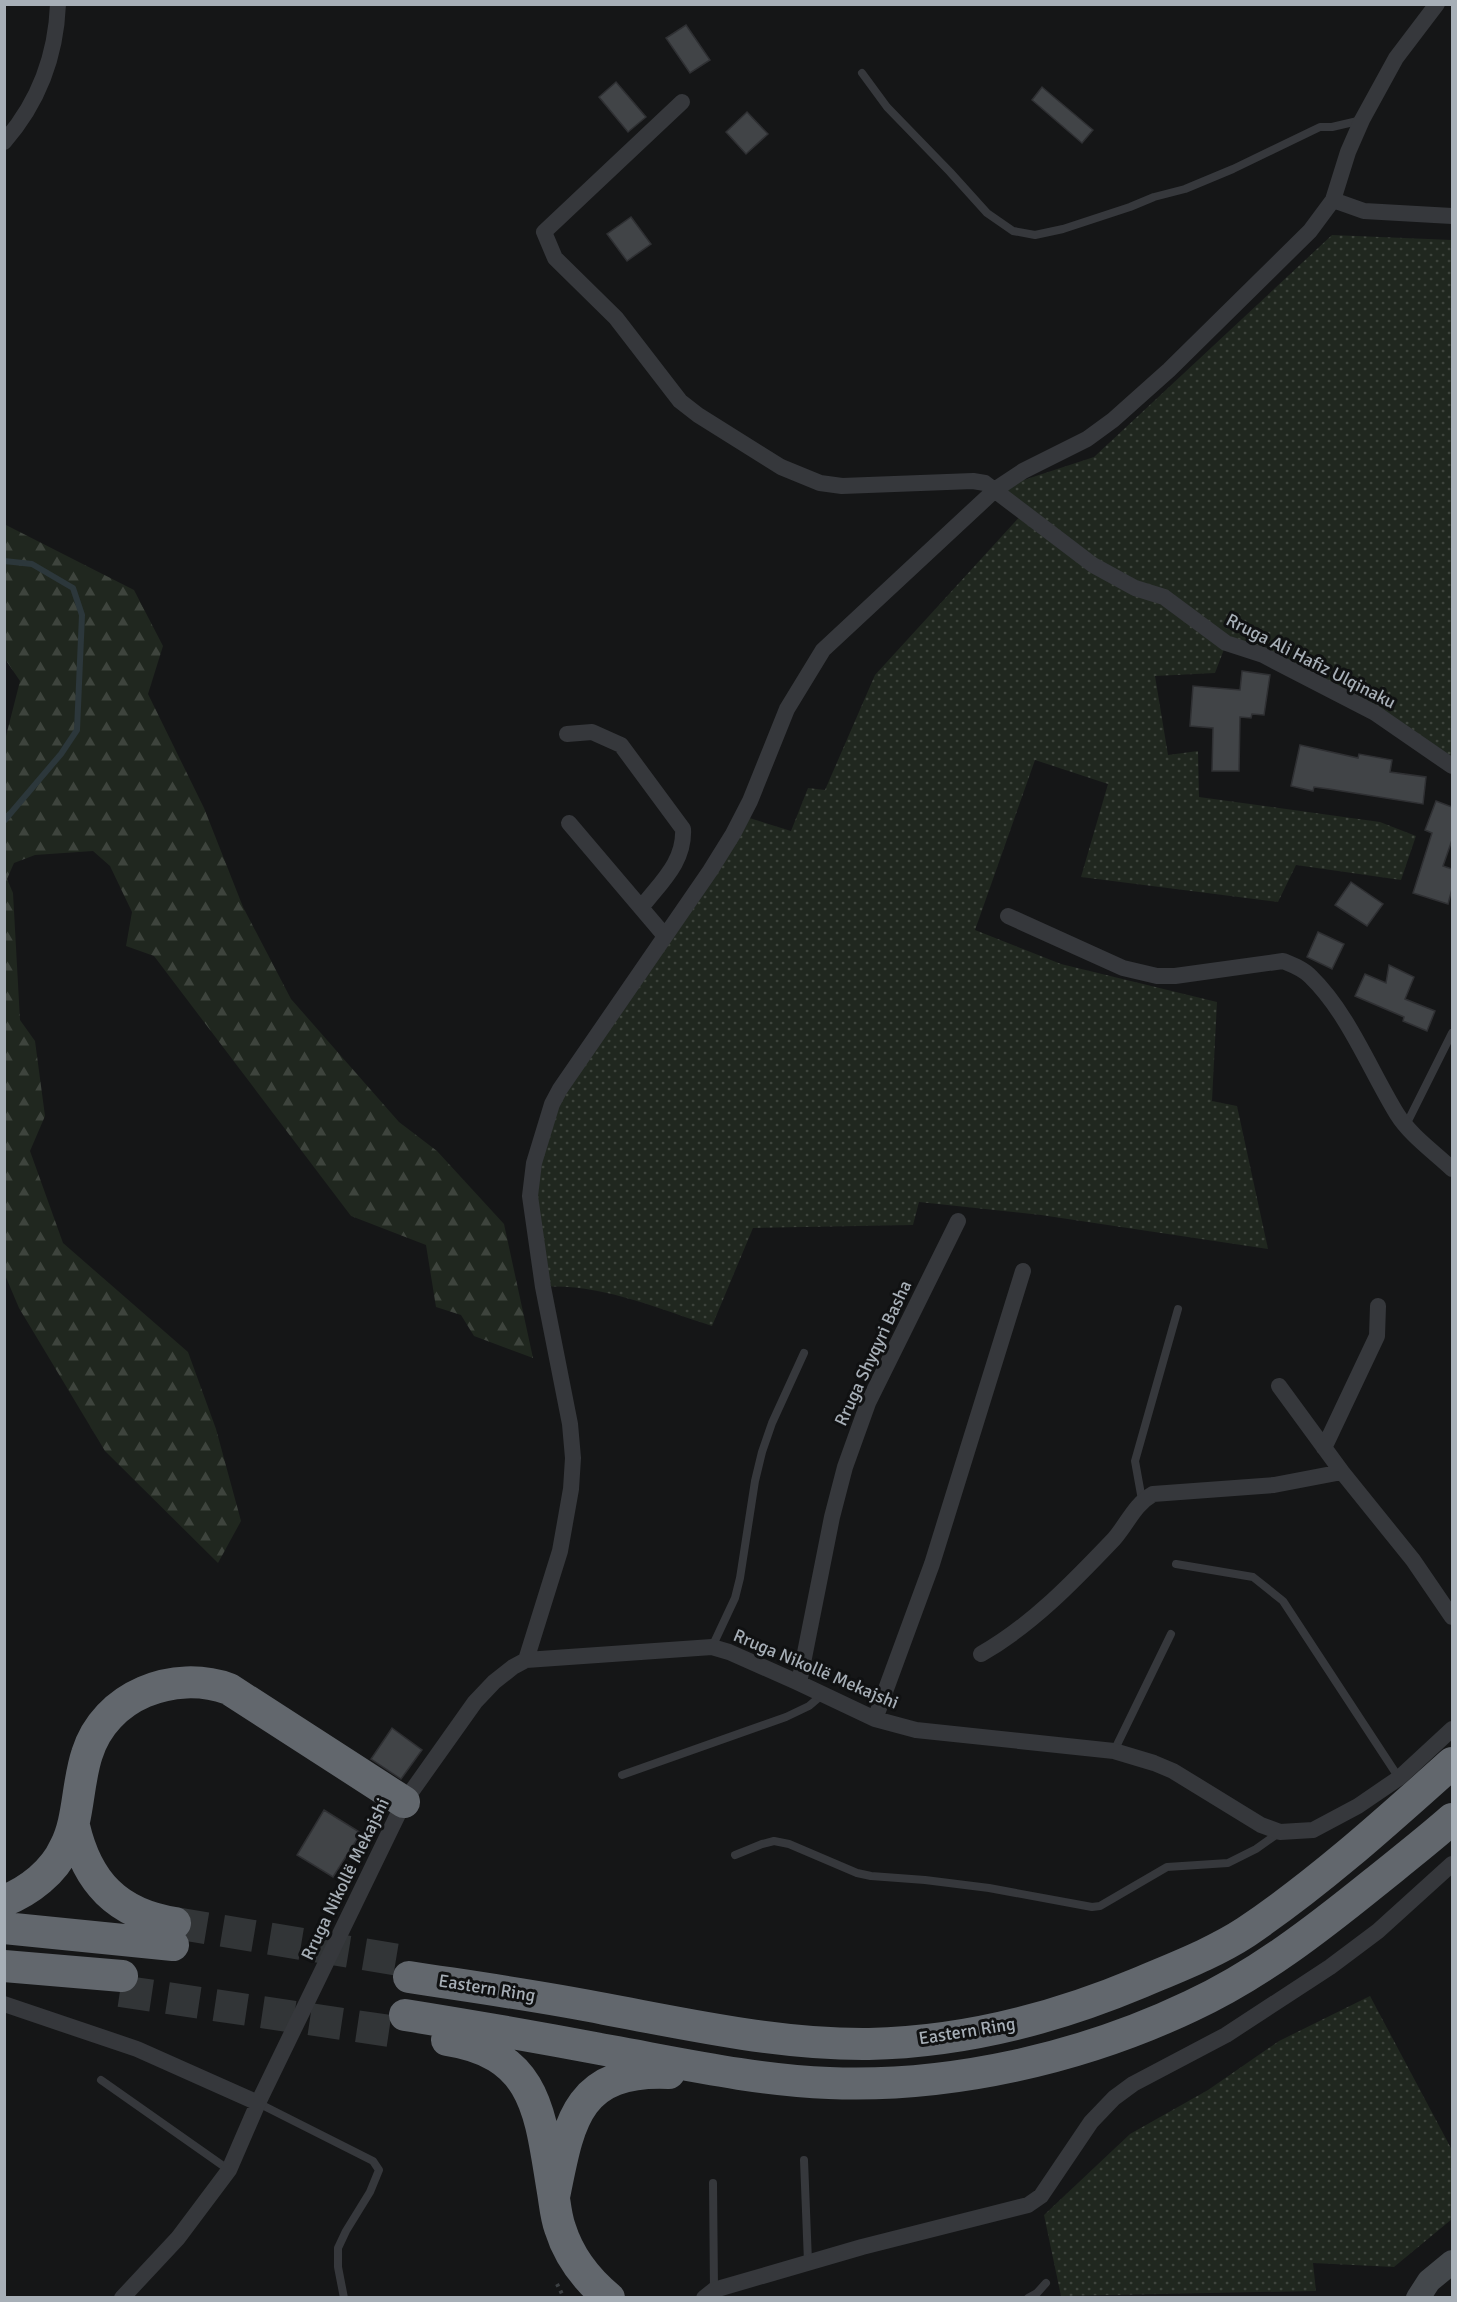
<svg xmlns="http://www.w3.org/2000/svg" width="1457" height="2302" font-family="Signika,sans-serif">
<style>
.grass{fill:url(#grass-dots)}
.forest{fill:url(#forest-firs)}
.lines{fill:none;stroke-linecap:round;stroke-linejoin:round}
.stream{stroke:#2c373b;stroke-width:6}
.building{fill:#414447;stroke:#2f3033;stroke-width:1.5}
.highway-tunnel{stroke:#323537;stroke-width:32;stroke-dasharray:32 16;stroke-linecap:butt}
.path{stroke:#3c4043;stroke-width:4;stroke-dasharray:3 4.5;stroke-linecap:butt}
.lane{stroke:#36383c;stroke-width:8}
.street{stroke:#36383c;stroke-width:16}
.secondary{stroke:#44484c;stroke-width:24}
.highway{stroke:#62676d;stroke-width:32}
.labels{text-anchor:middle;dominant-baseline:central;stroke-width:6;stroke-linejoin:round;paint-order:stroke}
.street-label{font-size:18px;fill:#a7afb7;stroke:#101112}
</style>
<defs>
<pattern id="grass-dots" width="8" height="8" patternUnits="userSpaceOnUse" patternTransform="scale(1.5)"><rect width="8" height="8" fill="#20271f"/><path d="M2 2h.1M6 6h.1" fill="none" stroke="#3e443d" stroke-width="1.8" stroke-linecap="round"/></pattern>
<pattern id="forest-firs" width="22" height="20" patternUnits="userSpaceOnUse" patternTransform="scale(1.5)"><rect width="22" height="20" fill="#20271f"/><path d="M5 1l3.5 6h-7zM16 11l3.5 6h-7z" fill="#3e443d"/></pattern>
</defs>
<rect width="100%" height="100%" fill="#151617"/>
<path class="grass" d="M1332 235 1452 240V766L1375 713 1226 644 1215 673 1155 676 1168 755 1198 751 1199 797 1380 822 1416 836 1401 880 1296 865 1278 902 1081 877 1108 784 1035 760 975 930 1061 964 1217 1002 1212 1101 1237 1106 1268 1249 1041 1215 919 1202 913 1225 753 1228 712 1326C658 1309 600 1283 543 1287L531 1216 552 1104 743 816 791 831 808 788 825 790 875 675 1024 512 996 489 1094 457Z
M1370 1996 1452 2150V2219L1394 2267 1313 2263 1316 2291 1061 2296 1044 2215 1130 2134 1208 2090 1279 2041Z"/>
<path class="forest" d="M4 524 134 590 163 646 148 694 204 808 243 907 291 999 399 1122 437 1151 504 1224 533 1358 474 1336 461 1315 436 1307 426 1245 351 1216 154 956 126 946 132 912 110 866 93 851 35 855 14 863 7 879 13 893 20 1020 35 1041 45 1116 30 1151 63 1243 188 1352 216 1429 241 1521 218 1563 105 1451 19 1308 5 1275 4 744 20 681 5 659Z"/>
<g class="lines">
<path class="stream" d="M4 561 32 564 73 588 82 615 77 730 61 754 4 821"/>
</g>
<path class="building" d="M686 25 710 60 690 73 666 38Z
M616 82 646 117 628 132 599 97Z
M1042 87 1093 130 1082 143 1032 100Z
M747 112 768 134 746 154 726 132Z
M631 217 651 244 627 261 607 234Z
M1242 671 1270 675 1264 715 1252 714 1251 718 1240 717 1239 771H1212L1213 728 1190 726 1193 686 1240 690Z
M1300 745 1358 758 1359 754 1392 760 1390 772 1426 777 1423 804 1329 789 1314 787 1313 791 1291 786Z
M1436 801 1452 807V840L1443 866 1452 869V889L1448 904 1413 893 1432 833 1425 830Z
M1351 882 1383 904 1367 926 1335 905Z
M1318 932 1344 944 1332 969 1307 957Z
M1389 965 1414 977 1405 999 1435 1011 1427 1031 1403 1021 1404 1017 1355 996 1365 974 1386 983Z
M392 1728 422 1750 401 1779 371 1759Z
M324 1810 361 1833 333 1877 297 1855Z"/>
<g class="lines">
<path class="highway-tunnel" d="M175 1923 411 1962
M120 1991 403 2033"/>
<path class="path" d="M557 2284 564 2298"/>
<path class="lane" d="M862 73 887 107 950 172 987 213 1013 231 1035 235 1063 229 1130 207 1154 197 1185 189 1233 169 1320 127H1332L1362 120
M1406 1125 1452 1033
M1142 1500 1135 1461 1178 1309
M1176 1564 1253 1577 1283 1601 1399 1778
M712 1647 735 1598 740 1578 755 1481 762 1452 772 1423 804 1353
M1114 1751 1171 1634
M622 1775 786 1717 809 1706 823 1694
M735 1855 762 1844 774 1841 789 1844 857 1873 871 1876 925 1880 989 1888 1092 1907 1100 1906 1167 1867 1228 1863 1256 1849 1280 1832
M101 2080 229 2170
M258 2103 373 2161 379 2170 370 2192 346 2231 338 2248V2267L344 2298
M804 2160 808 2262
M713 2183 714 2290
M1028 2298 1037 2293 1046 2283"/>
<path class="street" d="M682 102 544 232 555 258 616 318 680 401 698 415 781 467 820 483 842 486 973 481 985 483 1093 565 1135 588 1164 597 1226 643 1263 655 1375 713 1452 766
M4 142C38 103 56 56 58 4
M1333 200 1364 211 1452 216
M567 734 592 732 621 745 683 829C685 862 660 883 641 908
M569 823 665 936
M1008 916 1123 968 1157 976H1175L1283 961C1293 965 1304 969 1311 977 1348 1013 1370 1070 1397 1114 1410 1135 1434 1152 1452 1169
M1279 1386 1342 1472 1413 1560 1452 1617
M1324 1448 1377 1336 1378 1306
M981 1654C1032 1625 1074 1581 1114 1539 1128 1523 1134 1505 1153 1494L1274 1485 1342 1472
M526 1660 560 1551 571 1489 573 1458 570 1424 543 1287 530 1196 534 1163 552 1104 560 1089 710 871 733 834 750 801 787 709 823 650 996 489 1023 471 1087 439 1113 420 1169 370 1310 231 1333 200 1348 152 1362 120 1396 58 1437 4
M799 1683 832 1517 845 1467 868 1403 958 1221
M875 1719 932 1564 1023 1271
M4 2004 137 2049 258 2103
M122 2298 178 2238 229 2170 258 2103 404 1802 475 1702 494 1682 513 1667 526 1660 712 1647 729 1652 799 1683 875 1719 916 1730 1114 1751 1154 1763 1173 1771 1261 1825 1280 1832 1313 1830 1358 1806 1399 1778 1452 1729
M704 2298 714 2290 862 2247 1028 2205 1041 2196 1091 2122 1114 2098 1133 2084 1226 2035 1330 1967 1378 1931 1452 1864"/>
<path class="secondary" d="M1418 2298 1429 2281 1452 2262"/>
<path class="highway" d="M74 1826C87 1882 117 1914 175 1923
M4 1901C29 1891 54 1872 65 1847 79 1821 77 1784 87 1754 105 1695 174 1669 229 1689L404 1802
M4 1928 173 1945
M4 1966 122 1976
M409 1977C474 1987 540 1996 605 2009 691 2025 781 2045 869 2044 962 2042 1053 2019 1139 1983 1174 1968 1214 1953 1246 1932 1320 1882 1386 1822 1452 1763
M405 2015C474 2026 542 2038 611 2051 683 2064 756 2080 829 2083 950 2088 1082 2058 1191 2006 1258 1975 1317 1929 1374 1883 1400 1862 1427 1841 1452 1819
M447 2040C539 2054 540 2116 553 2192 555 2204 556 2217 560 2228 569 2257 586 2279 609 2298
M554 2197C569 2122 576 2069 669 2073"/>
</g>
<g class="labels">
<g class="street-label">
<text transform="translate(1311 661) rotate(27)">Rruga Ali Hafiz Ulqinaku</text>
<text transform="translate(873 1353) rotate(-65)">Rruga Shyqyri Basha</text>
<text transform="translate(816 1669) rotate(23)">Rruga Nikollë Mekajshi</text>
<text transform="translate(345 1879) rotate(-64)">Rruga Nikollë Mekajshi</text>
<text transform="translate(487 1988) rotate(9)">Eastern Ring</text>
<text transform="translate(967 2031) rotate(-9)">Eastern Ring</text>
</g>
</g>
<rect width="1457" height="2302" fill="none" stroke="#a7afb7" stroke-width="12"/>
</svg>
